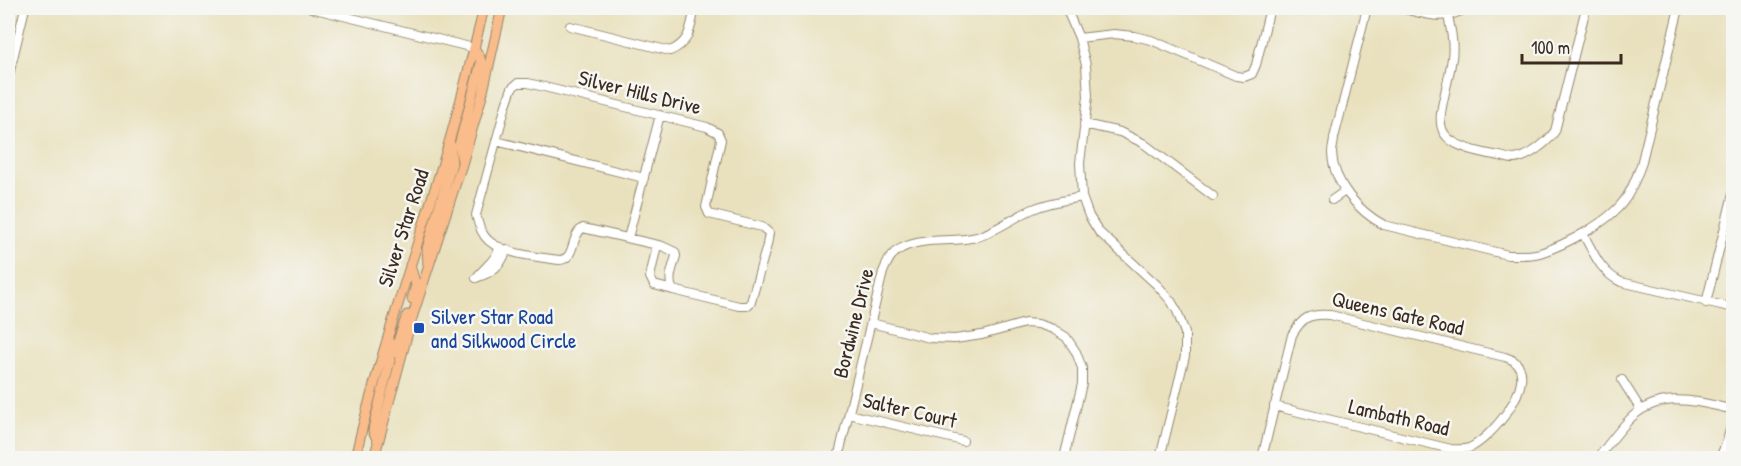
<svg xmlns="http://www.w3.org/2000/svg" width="1741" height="466" font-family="'Patrick Hand',sans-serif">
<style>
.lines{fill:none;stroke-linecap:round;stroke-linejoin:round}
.minor-casing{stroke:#92866e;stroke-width:10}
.major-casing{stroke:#92866e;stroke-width:11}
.minor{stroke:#fff;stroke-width:8}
.major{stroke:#f9bc8a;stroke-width:9}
.transit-dot{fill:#1a4fb4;stroke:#f6f6f2;stroke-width:2}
.labels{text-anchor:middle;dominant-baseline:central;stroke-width:5;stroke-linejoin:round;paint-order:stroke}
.street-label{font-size:21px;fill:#3b2a1e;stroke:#f6f6f2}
.transit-label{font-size:21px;fill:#164399;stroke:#f6f6f2;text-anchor:start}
</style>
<rect width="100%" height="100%" fill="#f6f6f2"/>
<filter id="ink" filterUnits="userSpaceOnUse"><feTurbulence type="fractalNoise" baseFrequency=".0167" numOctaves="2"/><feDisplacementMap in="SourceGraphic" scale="12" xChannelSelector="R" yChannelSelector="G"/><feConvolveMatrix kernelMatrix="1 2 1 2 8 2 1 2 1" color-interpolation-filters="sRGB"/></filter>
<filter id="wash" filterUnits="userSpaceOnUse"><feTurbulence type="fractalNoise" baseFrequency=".008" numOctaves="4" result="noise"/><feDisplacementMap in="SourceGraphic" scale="24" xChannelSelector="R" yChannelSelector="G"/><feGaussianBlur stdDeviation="1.35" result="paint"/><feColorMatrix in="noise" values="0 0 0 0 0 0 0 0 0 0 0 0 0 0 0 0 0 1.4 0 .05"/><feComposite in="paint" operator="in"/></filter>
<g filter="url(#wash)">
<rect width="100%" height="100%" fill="#e9e1be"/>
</g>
<g filter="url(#ink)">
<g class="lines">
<g class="minor-casing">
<path id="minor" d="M311 8 474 48
M1066 8 1079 38 1086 65 1088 96 1080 163 1082 197 1089 216 1099 232 1157 285 1171 301 1177 311 1185 333V356L1160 458
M1367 8 1334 138C1334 143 1332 148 1332 153 1333 183 1359 212 1384 225L1508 255C1519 255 1529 256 1540 253 1565 245 1607 223 1623 202 1632 191 1636 178 1641 165L1679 8
M1400 8C1426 14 1443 22 1467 8
M1448 16C1451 30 1454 44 1452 58 1443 120 1416 142 1500 156 1504 157 1509 159 1514 159 1528 158 1548 142 1555 131L1586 8
M570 26 670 51C691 42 690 28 695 8
M1079 38 1114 34 1134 36 1151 40 1236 76 1244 77 1252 74 1256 65 1270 8
M8 79 25 8
M518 83H528L707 127 718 133 721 140 706 207 709 214 762 227 769 233 767 245 751 302 747 306H739L673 290C667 280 673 267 676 256L675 252 662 246 583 228C570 235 576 260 559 260 539 257 504 254 489 241 482 235 478 224 476 215L506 105 512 88Z
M1084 124 1120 132 1143 143 1213 196
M496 141 644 178
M1332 200 1345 191
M1583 234C1594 253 1600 272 1621 282L1734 308
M628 238 660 115
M657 245 650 277 654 285 673 290
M476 278C492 273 502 265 507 249
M476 278C486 265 493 264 500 247
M1706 303 1734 190
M871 323 930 338 955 339 982 335 1025 323 1038 324 1053 329 1066 337 1076 352 1082 368V384L1064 458
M1622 380 1641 410
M849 414 963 441
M838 458 883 272C888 261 891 253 902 248 926 236 955 244 980 236 999 229 1015 217 1033 209 1049 202 1066 200 1082 197
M1262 458 1292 335C1302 318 1309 313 1330 315L1505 357C1508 358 1511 359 1514 361 1540 381 1490 440 1469 448 1463 450 1457 449 1451 449L1274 406
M1598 458C1607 446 1617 433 1627 422 1657 389 1696 401 1734 410
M1720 458 1727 441 1734 415"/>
</g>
<g class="major-casing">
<path id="major" d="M462 161 459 145 481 63 480 57 474 48
M410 265 416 285 412 299
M428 265 427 248 452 163 450 144
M398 354V341L407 315
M378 441 373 431 374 424 390 361 389 341
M355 458C378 359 412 263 442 166 458 114 471 61 484 8
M374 458 411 321 462 164 482 96 502 8"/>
</g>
<use href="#minor" class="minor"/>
<use href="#major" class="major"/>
</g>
</g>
<rect class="transit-dot" x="413" y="322" width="12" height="12" rx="3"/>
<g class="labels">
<g class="street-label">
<text transform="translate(640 92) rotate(14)">Silver Hills Drive</text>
<text transform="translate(403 228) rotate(-72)">Silver Star Road</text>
<text transform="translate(1398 313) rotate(13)">Queens Gate Road</text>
<text transform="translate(853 323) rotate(-76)">Bordwine Drive</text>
<text transform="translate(910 410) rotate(13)">Salter Court</text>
<text transform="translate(1399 417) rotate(13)">Lambath Road</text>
</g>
<g class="transit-label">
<text x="431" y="316">Silver Star Road<tspan x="431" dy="24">and Silkwood Circle</tspan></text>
</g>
</g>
<rect width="1741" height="466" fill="none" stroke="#f6f6f2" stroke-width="30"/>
<path d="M1522 54v9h99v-9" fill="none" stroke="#3b2a1e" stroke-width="3"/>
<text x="1531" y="54" font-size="18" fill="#3b2a1e" stroke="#f6f6f2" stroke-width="4.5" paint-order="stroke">100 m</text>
</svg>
